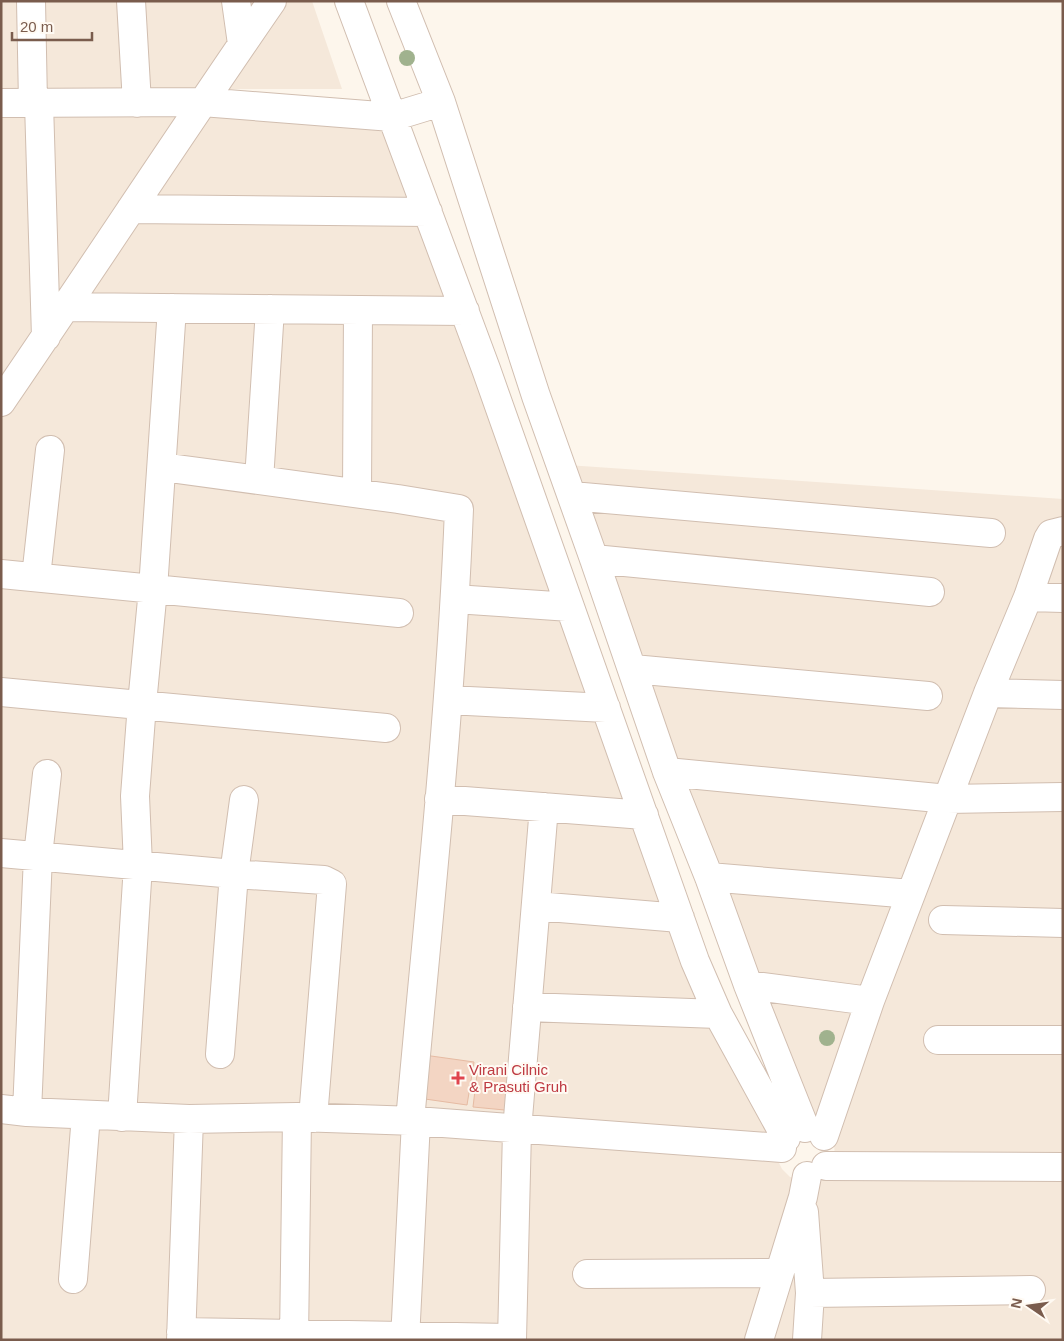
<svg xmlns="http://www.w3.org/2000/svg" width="1064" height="1341" font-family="Arial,sans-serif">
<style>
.residential{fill:#f5e8da}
.building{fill:#f3d5c3;stroke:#e6bba3}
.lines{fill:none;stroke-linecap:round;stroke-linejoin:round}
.minor-casing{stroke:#d1beb0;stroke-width:30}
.minor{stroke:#fff;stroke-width:28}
.tree{fill:#a0b28e}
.health-dot{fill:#e0444e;stroke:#fffaf3;stroke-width:2}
.labels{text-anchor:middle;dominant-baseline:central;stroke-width:4;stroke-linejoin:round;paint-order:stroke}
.health-label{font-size:15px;fill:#be3a42;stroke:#fffaf3;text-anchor:start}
</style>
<rect width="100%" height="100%" fill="#fdf6ec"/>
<path class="residential" d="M1 1H312L342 89H1Z
M1 108 187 110 385 126 711 1027 770 1139 1 1100Z
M567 465 1063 499V1340H762L805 1197 835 1158 834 1143 808 1123Z
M1 1117 405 1130 774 1153 782 1169 790 1177 804 1180 756 1340H1Z"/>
<path class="building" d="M424 1055 474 1062 467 1105 418 1098Z
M478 1066 519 1071 515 1111 473 1107Z"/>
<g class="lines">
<g class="minor-casing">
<path id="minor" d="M31 1 33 103
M131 1 137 103
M236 1 242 44
M349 1 486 369 695 961 718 1014 786 1138
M401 1 441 102 536 396 594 559 667 772 709 877 748 985 805 1128
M1 103 202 102 392 117 441 102
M39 103 46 337
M131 209 428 212
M67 307 465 311
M1 402C92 269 180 134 272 1
M162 467 398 499 459 509C451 714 428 917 410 1121
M259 480 270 309
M357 493 358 310
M572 496 991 533
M594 559 930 592
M1 574 399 613
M36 577 50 450
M1028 597 1063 598
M455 599 570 607
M633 669 928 696
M1 692 386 728
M988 693 1063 695
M448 700 606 708
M667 772 948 799 1063 797
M439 799 644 815
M1 853 234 874 324 880 332 884 313 1118
M709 877 911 894
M536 906 680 918
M943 920 1063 923
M748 985 870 1001
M527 1007 718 1014
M938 1040H1063
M220 1054 234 874 244 800
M1 1109 27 1112 189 1119 297 1117 416 1121 782 1148
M27 1112 38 856 47 774
M122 1117 138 865 135 796 142 704 153 589 172 308
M824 1136 870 1001 988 693 1028 597 1048 539 1051 534 1063 531
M826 1166 1063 1167
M804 1212 810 1293 807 1340
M587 1274 779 1273
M73 1279 86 1115
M810 1293 1031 1290
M181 1332 512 1338
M181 1340 189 1119
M294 1340 297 1117
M405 1340 416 1121
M512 1340 517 1130 544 807
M759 1340 803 1197 807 1176"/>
</g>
<use href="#minor" class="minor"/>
</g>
<g class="tree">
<circle cx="407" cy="58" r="8"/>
<circle cx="827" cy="1038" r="8"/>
</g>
<path class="health-dot" d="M455.5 1070.5h5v5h5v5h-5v5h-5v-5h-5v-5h5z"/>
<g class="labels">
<g class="health-label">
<text x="469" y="1069">Virani Cilnic<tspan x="469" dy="17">&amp; Prasuti Gruh</tspan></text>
</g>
</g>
<rect width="1064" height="1341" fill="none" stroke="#7a5c4d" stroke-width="5"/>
<g transform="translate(1029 1306) rotate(283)" stroke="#fffaf3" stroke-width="4" paint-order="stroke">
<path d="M0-4L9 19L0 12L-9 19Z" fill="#7a5c4d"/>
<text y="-8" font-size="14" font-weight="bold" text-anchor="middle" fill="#7a5c4d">N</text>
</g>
<path d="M12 32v8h80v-8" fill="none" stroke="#7a5c4d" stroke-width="2.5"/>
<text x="20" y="32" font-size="15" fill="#7a5c4d" stroke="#fffaf3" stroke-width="4" paint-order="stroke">20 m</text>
</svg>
